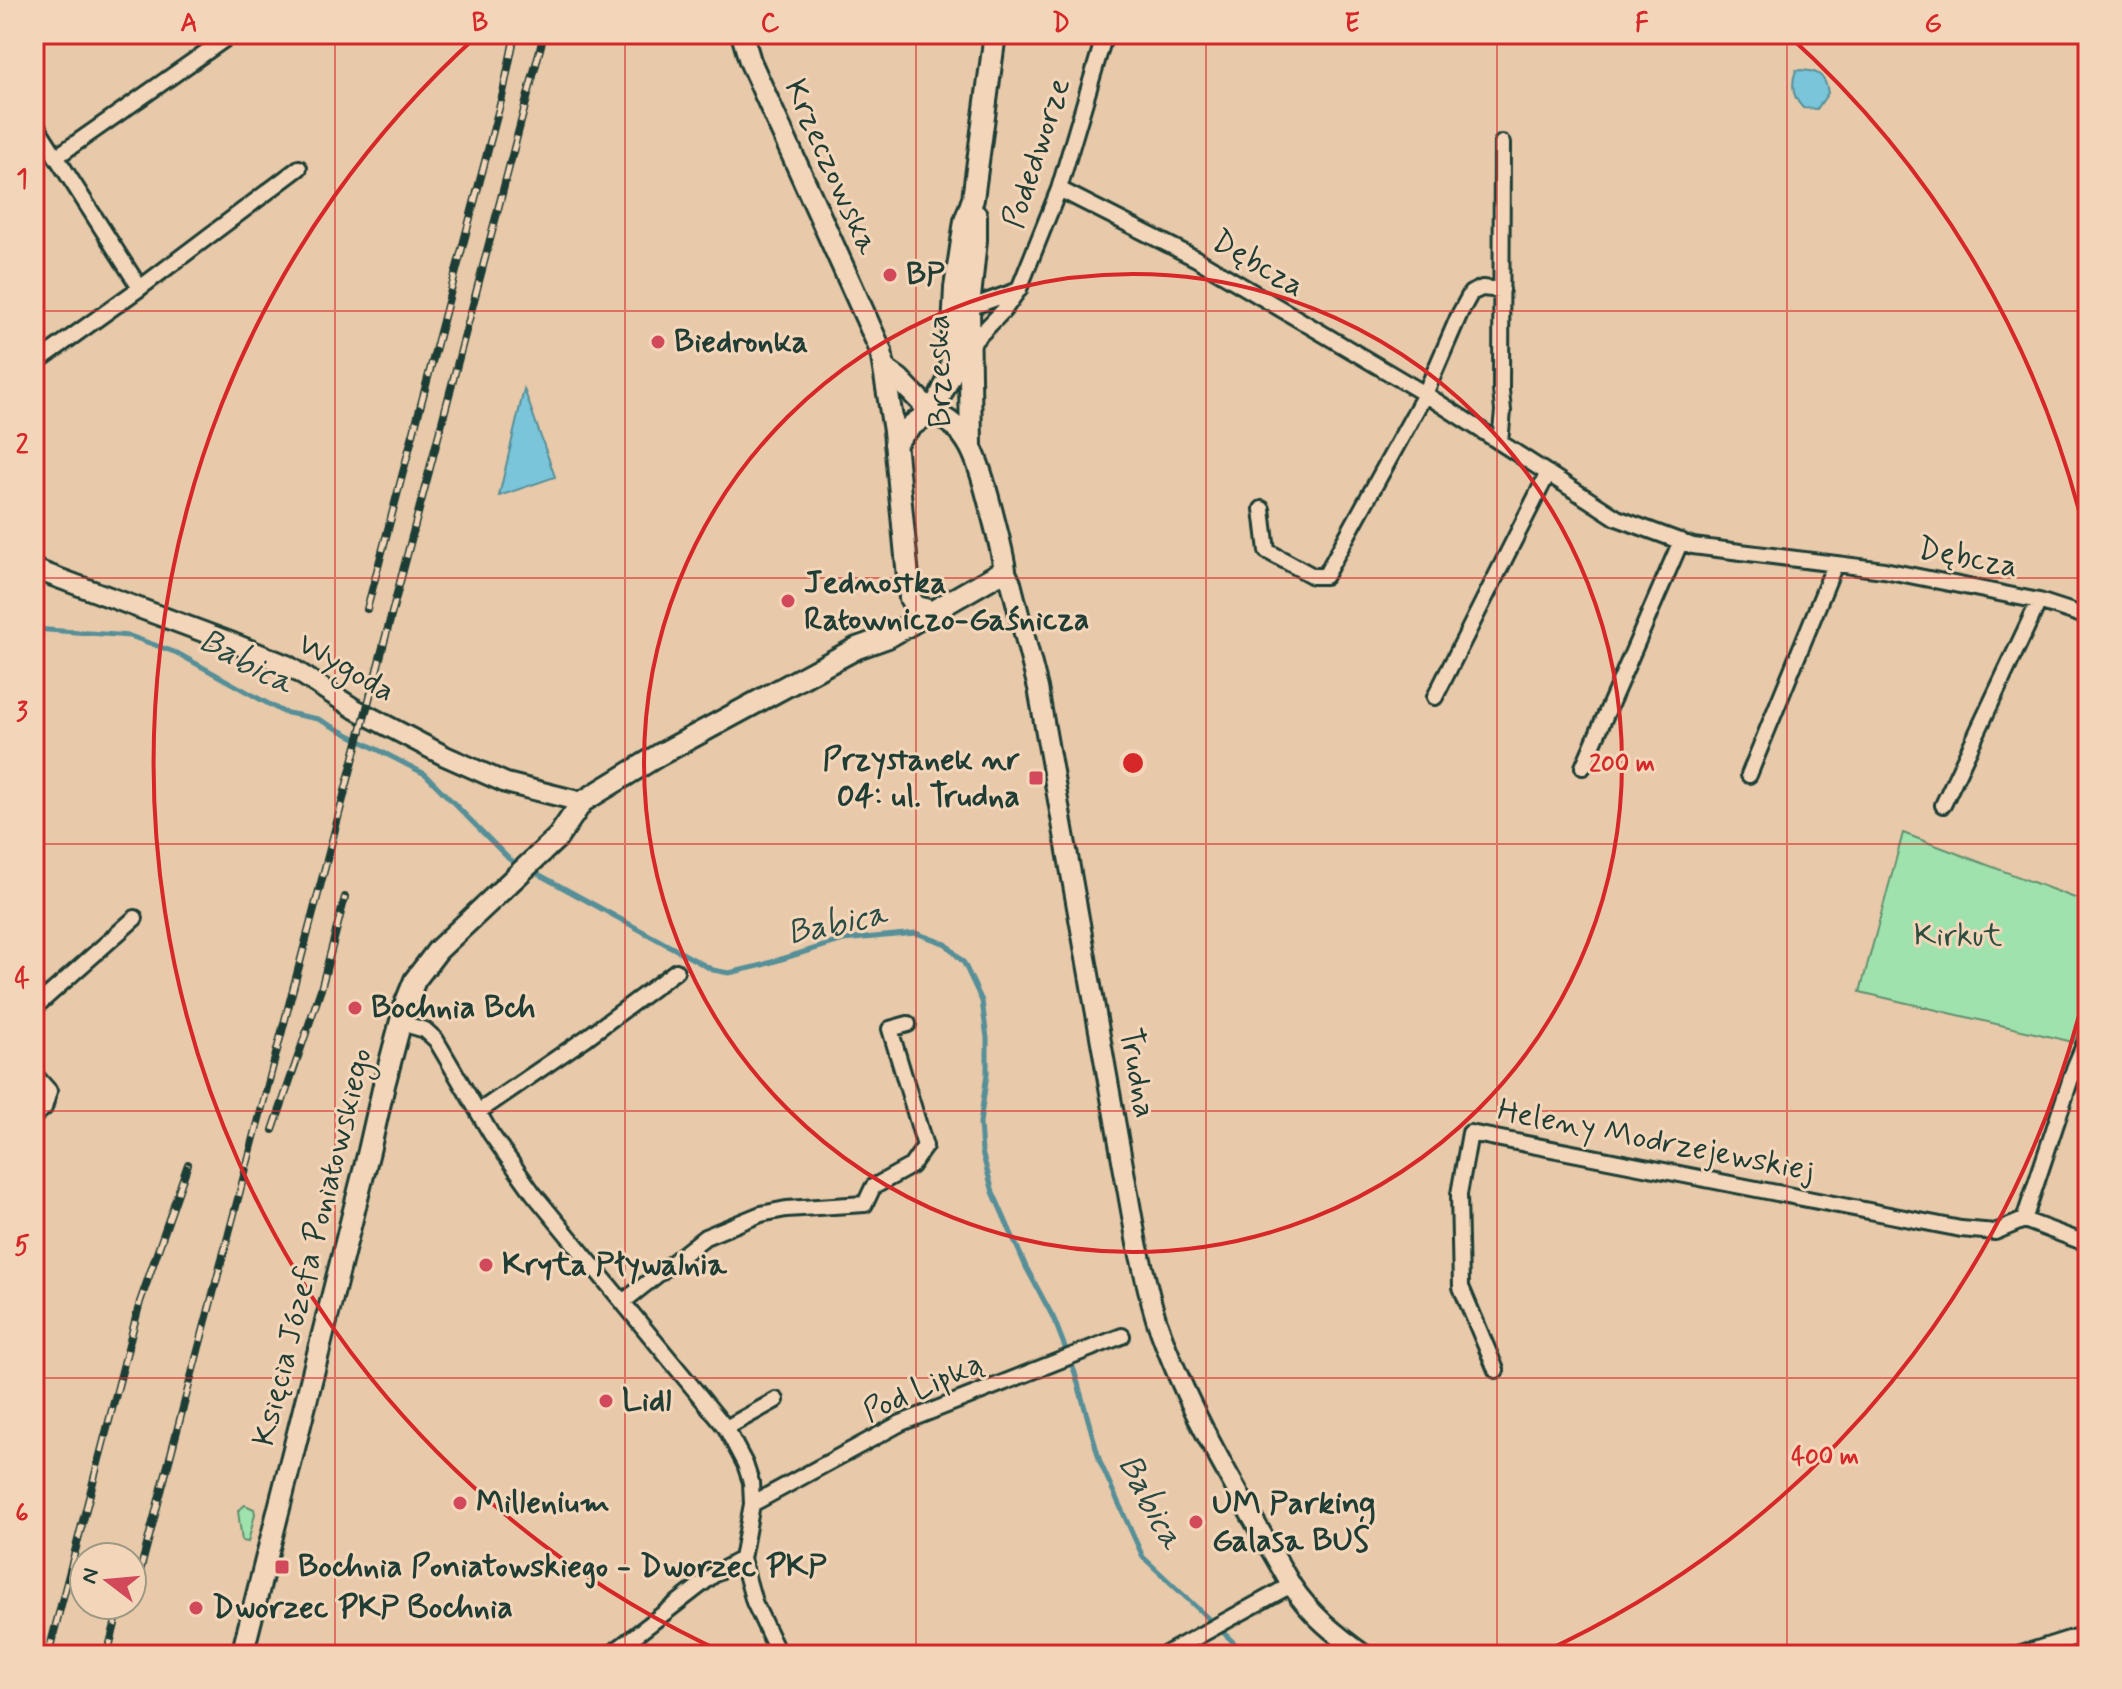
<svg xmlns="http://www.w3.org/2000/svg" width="2122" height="1689" font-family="Mynerve,sans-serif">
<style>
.green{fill:#a0e2ad;stroke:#609070;stroke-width:2}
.water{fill:#7ac5da;stroke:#568f98;stroke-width:2}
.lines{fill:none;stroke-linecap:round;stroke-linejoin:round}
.stream{stroke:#568f98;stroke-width:5}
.minor-casing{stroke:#1f3d34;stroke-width:20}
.tertiary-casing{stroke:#1f3d34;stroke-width:24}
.secondary-casing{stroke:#1f3d34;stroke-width:26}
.minor{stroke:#f3d6ba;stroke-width:14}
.tertiary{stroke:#f3d6ba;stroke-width:18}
.secondary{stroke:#f3d6ba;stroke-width:20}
.rail-casing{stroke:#1f3d34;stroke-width:8}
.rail{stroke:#f3d6ba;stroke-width:5;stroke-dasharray:15;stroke-linecap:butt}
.grid{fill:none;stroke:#d62828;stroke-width:2;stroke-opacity:0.55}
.ring{fill:none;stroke:#d62828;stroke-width:4}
.poi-dot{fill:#d1495b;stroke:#f3d6ba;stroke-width:3}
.labels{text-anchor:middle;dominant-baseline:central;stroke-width:6;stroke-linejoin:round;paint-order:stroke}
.street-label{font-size:32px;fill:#1f3d34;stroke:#f3d6ba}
.poi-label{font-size:32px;font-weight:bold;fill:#1f3d34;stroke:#f3d6ba;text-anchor:start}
.park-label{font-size:32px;fill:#2c4e40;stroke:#f3d6ba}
.water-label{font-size:34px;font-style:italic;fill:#284b45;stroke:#f3d6ba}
.centre{fill:#d62828;stroke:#f3d6ba;stroke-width:4}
.ring-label{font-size:24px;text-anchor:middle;font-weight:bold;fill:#d62828;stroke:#f3d6ba;stroke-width:6;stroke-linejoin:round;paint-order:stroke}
.neatline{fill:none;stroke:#d62828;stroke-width:3}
.grid-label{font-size:26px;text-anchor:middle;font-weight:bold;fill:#d62828}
</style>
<rect width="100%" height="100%" fill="#e8c9a9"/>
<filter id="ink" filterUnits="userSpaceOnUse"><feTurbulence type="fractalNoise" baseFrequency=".0125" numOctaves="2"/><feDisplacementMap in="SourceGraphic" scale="16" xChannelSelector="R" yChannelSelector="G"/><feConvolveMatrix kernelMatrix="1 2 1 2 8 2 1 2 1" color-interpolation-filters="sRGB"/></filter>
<g filter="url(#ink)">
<path class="green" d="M1903 833 2088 903V1004L2073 1042 1860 992Z
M245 1505 254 1509 255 1514 248 1542 242 1541 238 1511Z"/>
<path class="water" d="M1796 70C1816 70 1825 73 1828 93L1817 109 1803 108C1792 97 1791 84 1796 70Z
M524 389 555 477 499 496Z"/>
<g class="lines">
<path class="stream" d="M34 629 130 636 177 653 283 712 318 719 425 774 509 859 520 865
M529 869 713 970 729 973 759 966 843 940 916 933 946 944 964 963 982 1001 987 1038V1074L980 1123 982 1152 993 1192 1026 1267 1054 1319 1075 1373 1100 1462 1143 1557 1247 1655"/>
<g class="minor-casing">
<path id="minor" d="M34 122 140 288
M56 157 232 34
M1059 189 1195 258 1425 394 1617 518 1693 546 1884 570 2039 601 2088 617
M963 310 1019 290
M969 346 1004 310 1019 289 1059 189 1105 34
M34 364 140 288 299 168
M1500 442 1503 411 1501 390 1502 143
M1262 509 1267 551 1313 576H1325L1425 394 1460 313 1471 293 1482 288 1502 290
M1435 697 1548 473
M1583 767 1681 541
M1749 775 1835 564
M1943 805 2039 601
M34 1008 135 918
M401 1023 425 1030 436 1040 491 1134 533 1193 726 1428 745 1464 751 1482 752 1504 742 1559 754 1602 779 1655
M34 1074 49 1091 44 1108 34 1116
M478 1112 586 1038 676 971
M2024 1220 2075 1066 2088 1036
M2024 1220 2088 1244
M623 1302 705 1237 761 1214 786 1209 865 1204 873 1187 911 1166 925 1146 890 1029 908 1024
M1496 1370 1461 1287 1459 1194 1470 1133 1961 1229 1995 1232 2024 1220
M726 1428 776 1400
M752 1504 901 1423 1122 1336
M610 1655 716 1573 742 1559
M1164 1655 1291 1585
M2018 1655 2088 1633"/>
</g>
<g class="tertiary-casing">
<path id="tertiary" d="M34 569 233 643 287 665 355 709 445 756 506 783 582 802
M1005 570 1011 583 1038 688 1137 1244C1144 1270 1149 1297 1157 1322 1189 1415 1243 1500 1291 1585 1311 1615 1335 1634 1364 1655"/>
</g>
<g class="secondary-casing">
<path id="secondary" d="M742 34 750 61 881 351 894 431 910 598 915 606 931 611
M932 413 951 374 955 288 965 221 973 199 995 34
M895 444C905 429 916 420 932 413
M971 447 969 307 976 240V215
M242 1655 369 1151 384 1085 406 1002 415 980 438 950 558 837 582 802 659 755 857 648 888 637 1005 570C1002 549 996 529 991 509 981 473 973 426 932 413L899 379 885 369"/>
</g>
<use href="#minor" class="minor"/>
<use href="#tertiary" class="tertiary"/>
<use href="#secondary" class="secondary"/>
<g class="rail-casing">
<path id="rail" d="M367 609 503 93 515 34
M273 1130 321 989 345 897
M132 1602 544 34
M48 1655 140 1302 188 1164
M107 1655 120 1605"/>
</g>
<use href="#rail" class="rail"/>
</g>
</g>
<path class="grid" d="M335 34V1655M625 34V1655M916 34V1655M1206 34V1655M1497 34V1655M1787 34V1655M34 311H2088M34 578H2088M34 844H2088M34 1111H2088M34 1378H2088"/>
<g class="ring">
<circle cx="1133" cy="763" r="489"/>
<path d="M2087 983A979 979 0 0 1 1539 1654M727 1654A979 979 0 0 1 478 35M1788 35A979 979 0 0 1 2087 543"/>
</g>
<g class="poi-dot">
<circle cx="890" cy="275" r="8"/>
<circle cx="658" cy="342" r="8"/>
<circle cx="788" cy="601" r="8"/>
<rect x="1028" y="770" width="16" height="16" rx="4"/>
<circle cx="355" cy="1008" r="8"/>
<circle cx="486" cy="1265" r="8"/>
<circle cx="606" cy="1401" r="8"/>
<circle cx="460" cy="1503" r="8"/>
<circle cx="1196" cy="1522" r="8"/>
<rect x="274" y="1559" width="16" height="16" rx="4"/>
<circle cx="196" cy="1608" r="8"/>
</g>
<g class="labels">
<g class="street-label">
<text transform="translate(1037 153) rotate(-72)">Podedworze</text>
<text transform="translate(831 167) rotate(66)">Krzeczowska</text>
<text transform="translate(1258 264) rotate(30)">Dębcza</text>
<text transform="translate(940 371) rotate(-91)">Brzeska</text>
<text transform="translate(1968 558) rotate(11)">Dębcza</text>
<text transform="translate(346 668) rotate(30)">Wygoda</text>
<text transform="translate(1137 1073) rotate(80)">Trudna</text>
<text transform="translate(1656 1141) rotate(11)">Heleny Modrzejewskiej</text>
<text transform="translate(313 1247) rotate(-76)">Księcia Józefa Poniatowskiego</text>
<text transform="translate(923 1388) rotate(-24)">Pod Lipką</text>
</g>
<g class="poi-label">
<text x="906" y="275">BP</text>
<text x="674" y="342">Biedronka</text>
<text x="804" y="583">Jednostka<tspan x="804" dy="37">Ratowniczo-Gaśnicza</tspan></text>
<text x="1020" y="760" text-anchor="end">Przystanek nr<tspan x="1020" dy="37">04: ul. Trudna</tspan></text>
<text x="371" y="1008">Bochnia Bch</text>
<text x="502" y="1265">Kryta Pływalnia</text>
<text x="622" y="1401">Lidl</text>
<text x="476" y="1503">Millenium</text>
<text x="1212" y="1504">UM Parking<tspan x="1212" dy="37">Galasa BUS</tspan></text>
<text x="298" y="1567">Bochnia Poniatowskiego - Dworzec PKP</text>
<text x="212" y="1608">Dworzec PKP Bochnia</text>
</g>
<g class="park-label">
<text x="1958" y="936">Kirkut</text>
</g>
<g class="water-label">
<text transform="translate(246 662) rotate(28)">Babica</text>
<text transform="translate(837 924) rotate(-12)">Babica</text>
<text transform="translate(1150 1502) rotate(62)">Babica</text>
</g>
</g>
<circle cx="1133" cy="763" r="12" class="centre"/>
<g class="ring-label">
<text x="1622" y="771">200 m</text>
<text x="1825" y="1464">400 m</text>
</g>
<rect width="2122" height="1689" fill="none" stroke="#f3d6ba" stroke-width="88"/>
<g transform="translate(108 1581) rotate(286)"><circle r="38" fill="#f3d6ba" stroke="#9e9984" stroke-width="2"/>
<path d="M0-6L14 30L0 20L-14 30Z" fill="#d1495b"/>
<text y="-12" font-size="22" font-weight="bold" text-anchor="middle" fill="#1f3d34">N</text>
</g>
<rect x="44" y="44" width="2034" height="1601" class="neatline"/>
<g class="grid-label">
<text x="189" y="31">A</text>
<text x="480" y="31">B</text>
<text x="770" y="31">C</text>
<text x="1061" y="31">D</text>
<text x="1352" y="31">E</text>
<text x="1642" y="31">F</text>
<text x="1933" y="31">G</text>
<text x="22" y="187">1</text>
<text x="22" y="453">2</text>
<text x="22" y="720">3</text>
<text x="22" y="987">4</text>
<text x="22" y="1254">5</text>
<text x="22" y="1521">6</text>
</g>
</svg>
